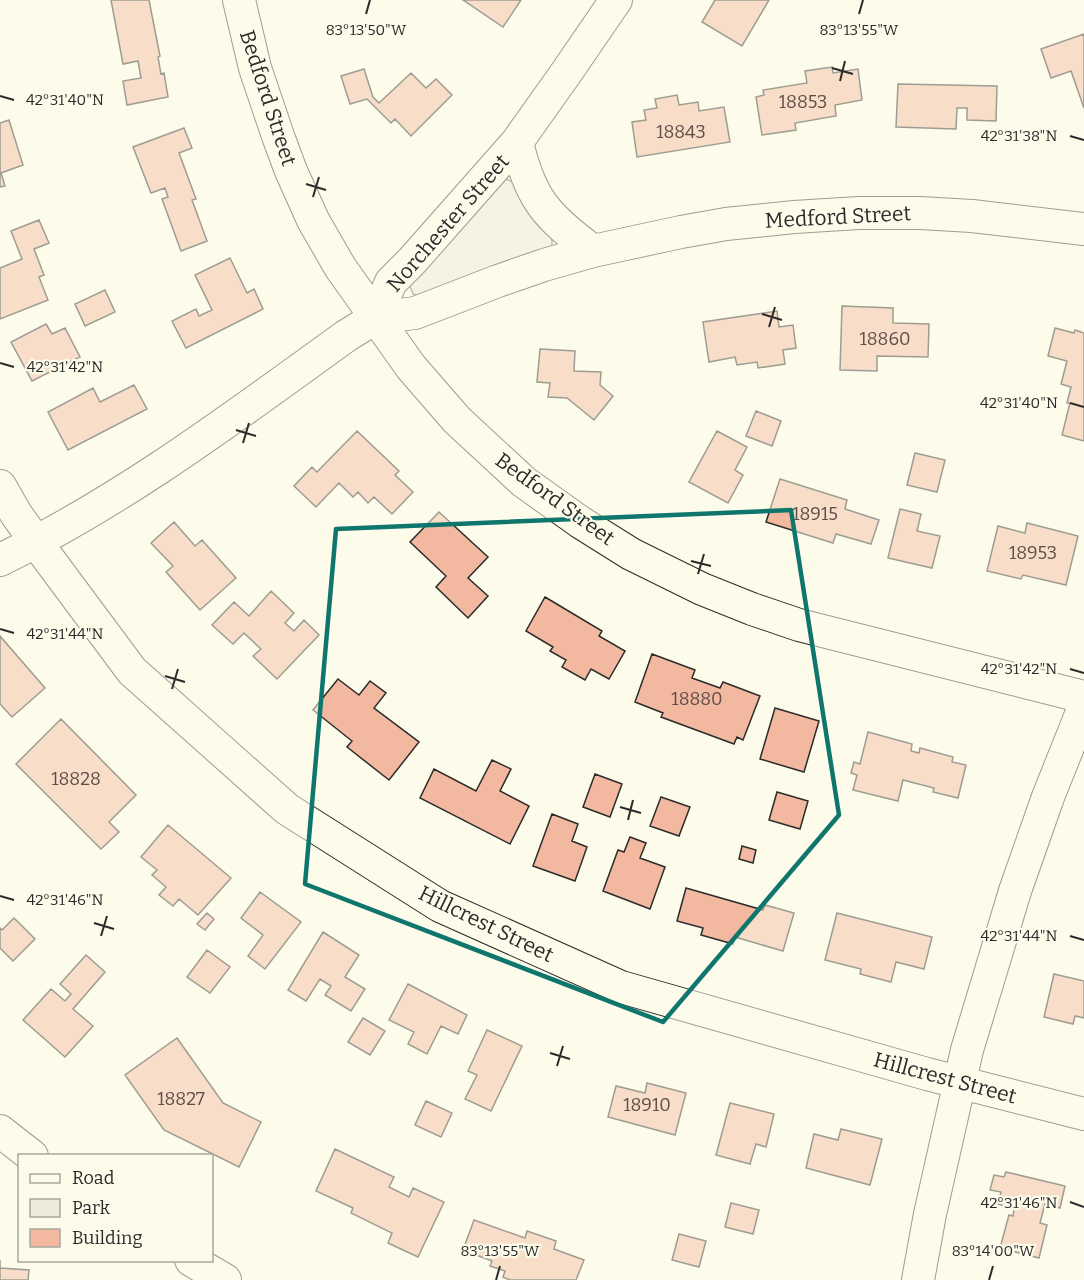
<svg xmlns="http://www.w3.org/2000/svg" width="1084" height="1280" font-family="Bitter,serif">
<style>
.green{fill:#ecebdb;stroke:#74746e;stroke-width:1.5}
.building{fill:#f2b8a0;stroke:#2b2b2b;stroke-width:1.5}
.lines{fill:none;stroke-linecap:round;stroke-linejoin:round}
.minor-casing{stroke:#2b2b2b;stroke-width:34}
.minor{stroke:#fdfbea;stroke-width:32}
.marked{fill:none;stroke:#0f766e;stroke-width:4.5;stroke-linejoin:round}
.ticks{fill:none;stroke:#2b2b2b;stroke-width:2}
.labels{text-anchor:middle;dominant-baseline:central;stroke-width:4.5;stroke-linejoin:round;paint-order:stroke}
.number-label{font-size:18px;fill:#5d4e48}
.street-label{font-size:21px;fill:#2b2b2b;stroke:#fdfbea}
.ticks-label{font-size:15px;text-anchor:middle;fill:#2b2b2b;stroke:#fdfbea;stroke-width:4.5;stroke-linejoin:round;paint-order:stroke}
</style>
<rect width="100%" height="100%" fill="#fdfbea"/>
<path class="green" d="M505 179 514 182 552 234V246L549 252 421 297 413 294 410 286 416 274 497 184Z"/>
<path class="building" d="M111 0H149L160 56 158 57 161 74 164 73 168 97 127 105 123 81 141 78 138 61 123 64Z
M463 0H521L503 27Z
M715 0H769L742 46 702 22Z
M1084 34V108L1071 71 1051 78 1041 49Z
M832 67 833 73 858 69 862 100 835 105 836 116 795 123 796 130 762 135 756 97 764 95 763 90 807 83 805 71Z
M364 69 373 97 379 103 411 73 426 88 436 79 452 95 411 136 395 119 391 123 367 99 350 104 341 76Z
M898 84 997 86 996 121 967 120V108H957L956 129 896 127Z
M677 95 679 105 698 102 699 111 724 107 730 142 637 157 632 122 646 120 644 110 657 108 655 99Z
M9 120 23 165 1 173 5 186 0 187V123Z
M184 128 192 148 179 153 196 199 192 200 207 241 181 251 162 199 168 197 165 188 151 193 133 147Z
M39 220 49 243 34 249 44 275 39 277 48 300 0 319V268L22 259 11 231Z
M230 258 247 293 254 289 263 309 186 348 172 321 196 309 199 316 212 310 195 275Z
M105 290 115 312 85 326 75 304Z
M842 306 893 308V323L929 324 928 357 877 356V371L840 370Z
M777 311 779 327 793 325 796 348 783 350 785 364 758 368 757 362 737 365 735 357 709 362 703 322Z
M46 324 52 334 65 328 80 357 32 381 11 342Z
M1055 328 1074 333 1075 330 1084 333V441L1062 435 1070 403H1067L1071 387 1061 384 1067 361 1048 356Z
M540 349 575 351 574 371 601 372 600 385 613 396 594 420 567 398 548 397 550 383 537 382Z
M134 385 147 409 68 450 48 412 93 388 100 402Z
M756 411 781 421 772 446 746 436Z
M357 431 399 471 395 475 413 492 392 514 374 497 368 503 358 492 353 497 339 483 316 507 294 486 312 467 317 472Z
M717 431 747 447 735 470 743 475 728 503 689 482Z
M915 453 945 460 937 492 907 485Z
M780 479 847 500 845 509 879 520 871 544 836 534 833 543 766 522Z
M900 509 921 514 917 531 940 536 932 568 888 558Z
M439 512 488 557 468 578 488 596 468 618 436 587 446 576 410 542Z
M174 522 195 546 202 540 236 578 200 610 166 572 173 566 151 543Z
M1027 523 1078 536 1066 585 1023 575 1021 579 987 571 998 526 1025 533Z
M271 591 294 613 285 623 294 631 304 620 319 635 277 679 253 656 261 649 244 633 233 644 212 625 234 602 249 616Z
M545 597 602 631 599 636 625 651 609 679 591 669 585 680 562 667 566 660 550 651 553 647 526 631Z
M0 636 45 688 12 717 0 704Z
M652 654 695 670 692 678 720 688 723 682 760 696 743 740 737 737 734 744 661 717 663 713 635 702Z
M338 679 359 695 370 681 386 693 374 708 419 742 389 780 347 747 352 741 313 710Z
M775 708 819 721 804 772 760 759Z
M61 719 136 795 109 822 119 832 101 849 16 764Z
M868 732 912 744 911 751 919 753 920 748 953 757 952 762 966 765 958 798 933 792 934 788 903 780 898 801 853 790 857 775 851 773 854 762 860 764Z
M492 760 511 769 500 791 529 806 510 844 420 798 434 769 476 791Z
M595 774 622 784 610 817 583 807Z
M777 792 808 801 800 829 769 820Z
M661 797 690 807 679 836 650 826Z
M552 814 578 824 572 841 587 847 575 881 533 866Z
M168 825 231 878 198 915 179 899 173 906 159 895 166 887 152 875 157 870 141 857Z
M630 837 646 843 640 858 665 867 650 909 603 891 618 850 624 852Z
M742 846 756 850 753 863 739 859Z
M686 888 763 910 765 905 794 913 783 951 735 937 733 944 701 935 703 928 677 921Z
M260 892 301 922 265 969 248 956 263 935 241 918Z
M207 913 214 919 205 930 197 924Z
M837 913 932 937 924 969 896 962 891 982 860 974 861 969 825 960Z
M14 918 35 939 13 961 0 948V928L2 930Z
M323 932 359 955 345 977 365 989 351 1011 325 995 331 986 320 979 306 1001 288 990Z
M207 950 230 967 210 993 187 977Z
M86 955 105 972 73 1009 93 1026 65 1057 23 1020 51 989 65 1001 71 994 60 984Z
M1054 974 1084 981V1018L1075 1016 1073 1024 1044 1017Z
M408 984 467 1015 458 1034 441 1026 427 1054 408 1044 414 1032 389 1020Z
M363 1018 385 1031 370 1055 348 1042Z
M487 1030 522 1046 491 1111 465 1099 477 1075 468 1071Z
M177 1038 223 1103 261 1122 239 1167 164 1130 125 1075Z
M647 1083 686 1093 675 1135 608 1117 616 1086 645 1093Z
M426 1101 452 1113 441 1137 415 1125Z
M730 1103 774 1114 766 1147 756 1144 750 1164 716 1155Z
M841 1129 882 1139 870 1185 806 1168 814 1134 838 1140Z
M335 1149 394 1177 389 1187 409 1197 413 1188 444 1202 418 1257 388 1243 392 1233 351 1213 353 1208 316 1191Z
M1006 1172 1065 1186 1060 1208 1045 1204 1040 1223 1047 1225 1039 1258 1000 1248 1009 1215 1013 1216 1014 1209 998 1204 1001 1192 990 1190 994 1175 1004 1177Z
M731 1203 759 1210 753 1234 725 1227Z
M474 1220 525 1238 527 1231 556 1241 554 1249 584 1260 576 1280H510L503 1277 505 1271 490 1266 492 1261 463 1250Z
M679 1234 706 1241 699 1267 672 1260Z
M0 1260V1268L29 1270 28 1280H0Z"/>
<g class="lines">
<g class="minor-casing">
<path id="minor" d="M239 0 255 68 278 136 291 171 313 220 340 267 411 367 457 420 524 482 580 522 631 554 702 589 752 609 799 625 1084 697
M517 142C530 199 547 217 593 251
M375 318 415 313 498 281 544 265 593 251 681 232 726 224 794 217 859 213H920L972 216 1084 229
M0 486 16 514 36 542 132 671 287 809 440 906 621 987 927 1074 1084 1114
M0 560C124 500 235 416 346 336L375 318 391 282 412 261 517 142 566 73 616 0
M0 1131 32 1156
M191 1260 225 1280
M918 1280 930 1214 967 1050 1015 891 1048 797 1084 707"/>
</g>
<use href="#minor" class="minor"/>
</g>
<path d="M0 0H1084V1280H0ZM791 510 839 815 663 1022 305 884 336 529Z" fill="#fdfbea" fill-opacity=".55" fill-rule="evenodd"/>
<path class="marked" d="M791 510 839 815 663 1022 305 884 336 529Z"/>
<path class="ticks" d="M366 14 370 0M859 14 863 0M832 68 853 74M840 81 845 61M0 96 14 100M1070 136 1084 140M306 184 326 190M313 197 319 177M762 314 782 320M769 327 775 307M0 363 14 367M1070 403 1084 407M236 430 256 436M243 443 249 423M691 561 711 566M698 574 704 554M0 629 14 633M1070 669 1084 673M165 676 185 682M172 689 178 669M620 807 641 813M628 820 633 800M0 896 14 900M94 923 114 929M101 936 107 916M1070 936 1084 940M550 1053 570 1059M557 1066 563 1046M1070 1202 1084 1207M496 1280 500 1266M989 1280 993 1266"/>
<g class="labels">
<g class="number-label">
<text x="803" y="102">18853</text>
<text x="681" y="132">18843</text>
<text x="885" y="339">18860</text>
<text x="815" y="514">18915</text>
<text x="1033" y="553">18953</text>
<text x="697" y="699">18880</text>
<text x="76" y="779">18828</text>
<text x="181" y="1099">18827</text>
<text x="647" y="1105">18910</text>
</g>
<g class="street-label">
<text transform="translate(268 98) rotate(72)">Bedford Street</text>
<text transform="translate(838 217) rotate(-3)">Medford Street</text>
<text transform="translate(448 223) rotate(-49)">Norchester Street</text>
<text transform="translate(555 499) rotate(36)">Bedford Street</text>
<text transform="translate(486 924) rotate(26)">Hillcrest Street</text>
<text transform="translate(945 1078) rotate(15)">Hillcrest Street</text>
</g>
</g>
<g class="ticks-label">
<text x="366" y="35">83°13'50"W</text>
<text x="859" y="35">83°13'55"W</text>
<text x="65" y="105">42°31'40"N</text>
<text x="1019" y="141">42°31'38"N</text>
<text x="65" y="372">42°31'42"N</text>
<text x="1019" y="408">42°31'40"N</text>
<text x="65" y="639">42°31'44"N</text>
<text x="1019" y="674">42°31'42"N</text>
<text x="65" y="905">42°31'46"N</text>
<text x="1019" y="941">42°31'44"N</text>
<text x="1019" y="1208">42°31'46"N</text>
<text x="500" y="1256">83°13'55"W</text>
<text x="993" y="1256">83°14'00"W</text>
</g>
<rect x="18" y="1154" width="195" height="108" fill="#fdfbea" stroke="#a9a89e" stroke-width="1.5"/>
<rect x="30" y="1174" width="30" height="9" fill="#fdfbea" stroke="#a9a89e" stroke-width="1.5"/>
<text x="72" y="1184" font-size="18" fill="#2b2b2b">Road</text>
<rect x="30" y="1199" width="30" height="18" fill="#ecebdb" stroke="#a9a89e" stroke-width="1.5"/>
<text x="72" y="1214" font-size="18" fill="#2b2b2b">Park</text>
<rect x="30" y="1229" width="30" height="18" fill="#f2b8a0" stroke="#a9a89e" stroke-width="1.5"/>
<text x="72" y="1244" font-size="18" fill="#2b2b2b">Building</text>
</svg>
